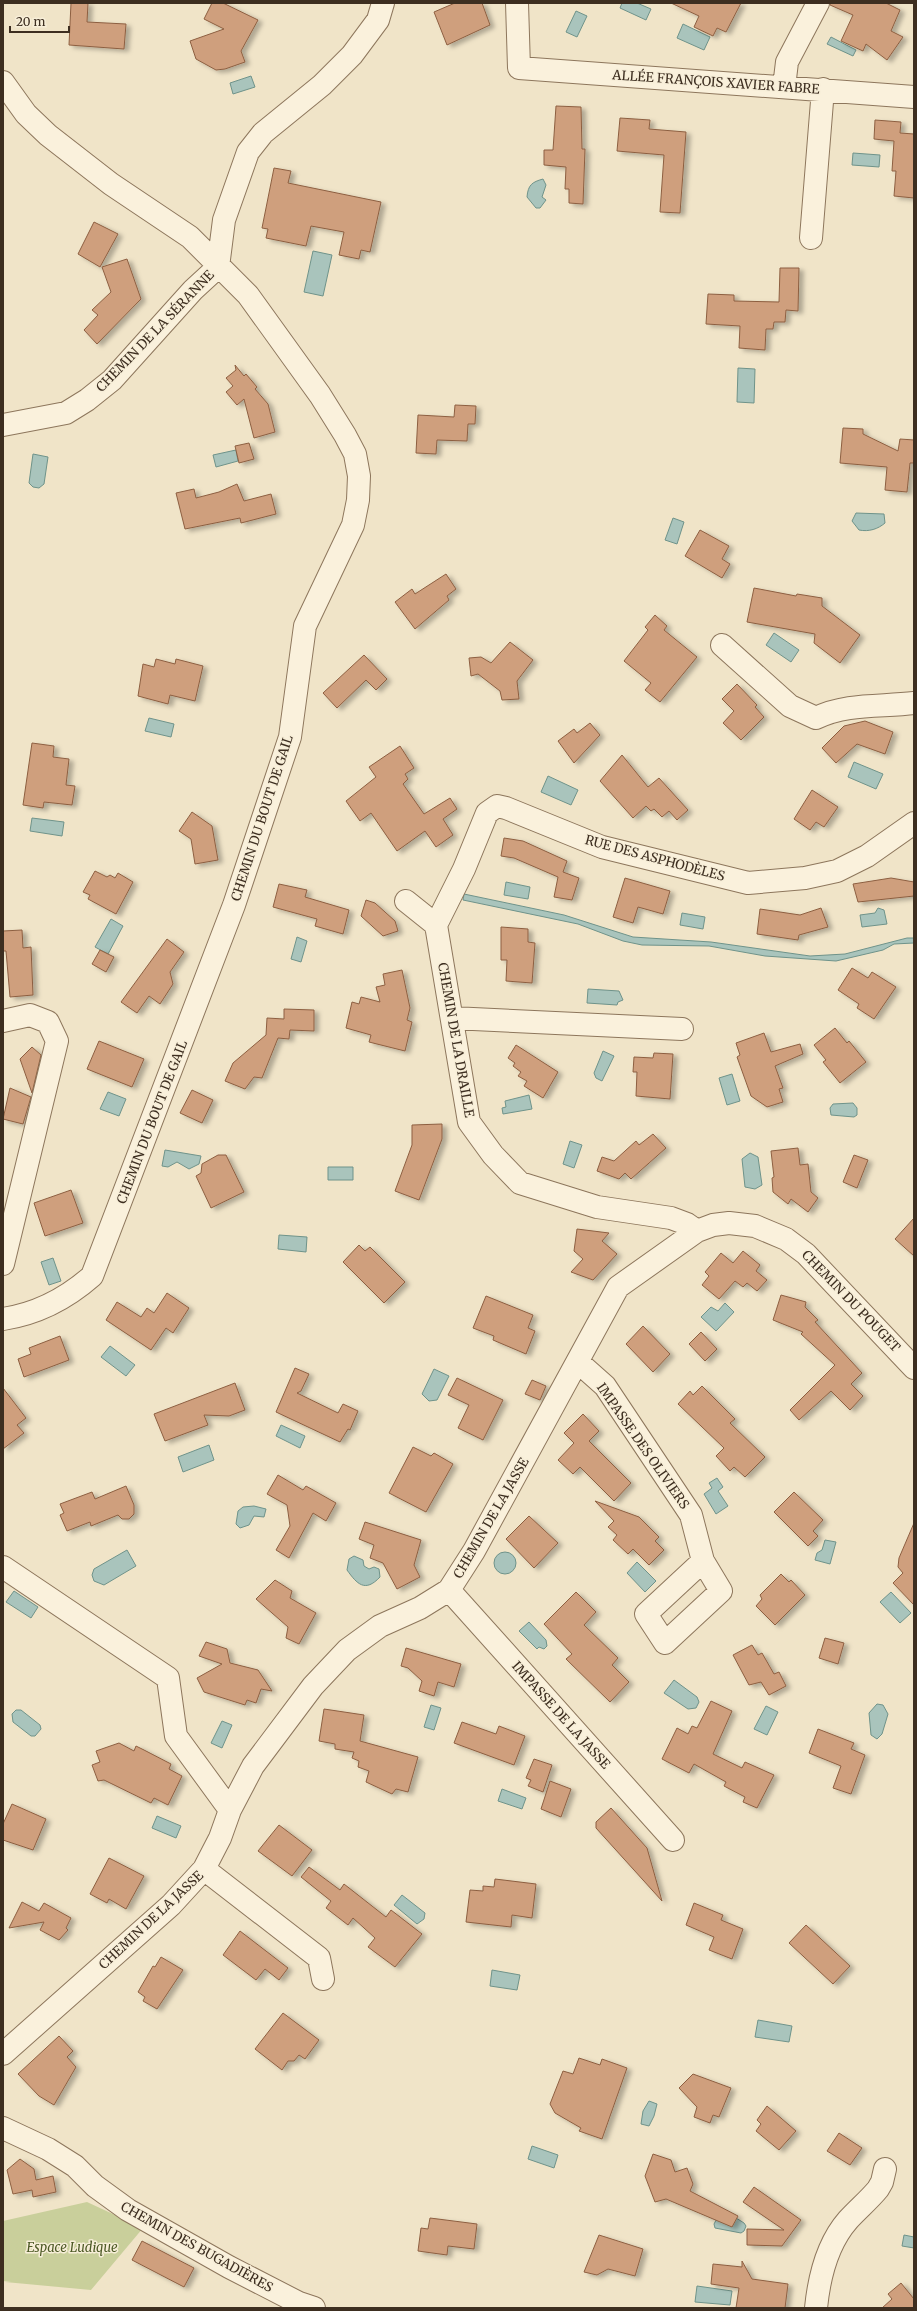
<svg xmlns="http://www.w3.org/2000/svg" width="917" height="2311" font-family="Merriweather,serif">
<style>
.green{fill:#c9cf9b}
.water{fill:#a9c4bc;stroke:#6f938a}
.building{fill:#cf9f7d;stroke:#8d5f41;filter:url(#shadow)}
.lines{fill:none;stroke-linecap:round;stroke-linejoin:round}
.minor-casing{stroke:#8d765c;stroke-width:24}
.minor{stroke:#faf1dc;stroke-width:22}
.labels{text-anchor:middle;dominant-baseline:central;stroke-width:3;stroke-linejoin:round;paint-order:stroke}
.street-label{font-size:13px;fill:#3d2e20;stroke:#f7eed8}
.park-label{font-size:13px;font-style:italic;fill:#4d5a26;stroke:#f7eed8}
</style>
<defs>
<filter id="shadow"><feDropShadow dx="4.5" dy="2.5" stdDeviation="2" flood-color="#0004"/></filter>
</defs>
<rect width="100%" height="100%" fill="#f0e4c8"/>
<path class="green" d="M87 2202 143 2228 91 2290 5 2282H11L3 2281V2221Z"/>
<path class="water" d="M622 3H637L651 9 646 20 620 8Z
M576 11 587 16 577 37 566 32Z
M683 24 710 37 704 50 677 38Z
M831 37 856 50 853 56 827 44Z
M251 76 255 87 233 94 230 83Z
M853 153 880 155 879 167 852 165Z
M543 179 546 185 542 197 546 200 540 208H536L527 197C528 185 532 182 543 179Z
M313 251 332 255 323 296 304 292Z
M738 368 755 369 754 403 737 402Z
M236 450 238 461 216 467 213 455Z
M33 454 48 457 44 484 39 488 33 487 29 483Z
M856 513 884 514 885 523C878 529 869 532 859 530L852 521Z
M673 518 684 522 677 544 665 540Z
M774 633 799 650 791 662 766 645Z
M149 718 174 724 171 737 145 731Z
M854 762 883 774 876 789 848 777Z
M548 776 578 790 571 805 541 792Z
M32 818 64 822 62 836 30 831Z
M506 882 530 887 528 899 504 895Z
M464 894 564 915 633 937 711 942 810 956 845 954 907 938H914V943L894 944 883 950 836 961 765 956 709 946 642 945 623 941 578 924 463 900Z
M878 908 884 910 887 924 862 927 860 915 875 913Z
M682 913 705 917 703 929 680 925Z
M111 919 123 926 108 954 95 947Z
M297 937 307 941 301 962 291 959Z
M588 989 619 991 623 1000 618 1002 617 1005 587 1003Z
M603 1051 614 1056 602 1081 596 1078 594 1073Z
M732 1074 740 1101 727 1105 719 1078Z
M108 1092 126 1099 119 1116 100 1109Z
M529 1095 532 1109 503 1114 502 1108 506 1107 505 1101Z
M853 1103 857 1108V1115L854 1117 831 1115 830 1108 833 1104Z
M570 1141 582 1145 574 1168 563 1164Z
M165 1150 201 1156 199 1164 189 1169 177 1162 168 1167 162 1166Z
M750 1153 758 1157 762 1185 755 1189 745 1187 742 1159Z
M328 1167H353V1180H328Z
M279 1235 307 1237 306 1252 278 1249Z
M53 1258 61 1281 49 1285 41 1262Z
M725 1303 734 1312 716 1331 701 1317 711 1307 718 1311Z
M110 1346 135 1365 126 1376 101 1357Z
M434 1369 449 1376 437 1400 429 1401 422 1394Z
M281 1425 305 1436 300 1448 276 1436Z
M209 1445 214 1460 183 1472 178 1457Z
M717 1478 723 1487 718 1491 728 1506 716 1514 704 1494 712 1488 709 1483Z
M254 1506 266 1509 264 1517 254 1516 249 1525 240 1528 236 1524 238 1511 243 1507Z
M825 1540 836 1542 830 1564 815 1560 817 1553 822 1550Z
M127 1550 136 1566 104 1585 94 1581 92 1575 94 1569Z
M494 1563a11 11 0 1 1 22 0a11 11 0 1 1-22 0Z
M354 1556 363 1560 364 1566 369 1569 374 1567 379 1569 380 1577C365 1593 357 1584 347 1570L349 1559Z
M637 1562 656 1581 645 1592 627 1573Z
M14 1591 38 1607 31 1618 6 1602Z
M891 1592 911 1613 900 1623 880 1602Z
M529 1622 546 1640 547 1646 544 1649 539 1647 537 1649 519 1631Z
M674 1680 697 1697 699 1702 696 1708 688 1709 664 1693Z
M877 1704 883 1705 888 1714 882 1734 877 1739 871 1735 869 1713Z
M431 1705 441 1708 434 1730 424 1727Z
M766 1706 778 1712 767 1735 754 1729Z
M16 1710H21L40 1725 41 1729 35 1736H31L13 1722 12 1714Z
M222 1721 232 1725 222 1748 211 1743Z
M502 1789 526 1798 522 1809 498 1801Z
M157 1816 181 1826 176 1838 152 1828Z
M402 1895 425 1913 424 1919 417 1924 394 1905Z
M492 1970 520 1975 517 1990 490 1986Z
M758 2020 792 2026 789 2042 755 2037Z
M649 2101 657 2104 654 2116 649 2126 641 2124 643 2111Z
M532 2146 558 2155 554 2168 528 2159Z
M722 2209 744 2223 746 2226 744 2231 741 2233 715 2228 714 2224Z
M904 2235 914 2237V2248L902 2246Z
M697 2286 732 2291 730 2305 695 2302Z"/>
<path class="building" d="M71 3H88L87 22 126 24 124 49 69 45Z
M212 3H223L258 20 241 51 245 62 225 69 216 70 196 59 190 41 224 29 204 19Z
M455 3H482L490 25 447 45 434 12Z
M671 3H741L726 32 717 28 713 36 694 27 699 16Z
M830 3H886L900 10 891 31 903 37 887 60 866 44 863 51 841 41 853 15 830 5Z
M556 106 581 107 582 149H585L583 204 569 203V189H565L566 167 544 165V150H553Z
M620 118 650 120 649 129 686 132 680 213 660 212 664 155 617 151Z
M875 120 901 122 900 133 914 134V198L894 196 896 171H892L894 141 874 139Z
M274 168 291 171 288 183 381 202 370 252 361 250 359 259 339 255 344 232 311 226 306 246 266 238 268 229 262 228Z
M94 222 118 234 100 267 78 254Z
M127 259 141 299 97 344 84 330 98 315 92 310 111 292 102 267Z
M780 268H799L798 311 786 310 785 322H774L773 329H766L765 350 739 348 740 326 706 324 708 294 734 295V301L779 302Z
M235 365 244 376 246 374 257 387 255 389 268 404 275 432 254 438 244 399 237 405 226 392 233 386 226 378 236 370Z
M455 405 476 406 475 424H468L467 441 437 440 436 454 416 453 418 415 454 417Z
M843 428 863 429V434L898 451 900 439 914 440V463H910L907 492 885 490 887 467 840 463Z
M249 443 254 459 239 463 235 446Z
M237 484 244 501 271 494 276 514 241 523 240 518 185 529 176 493 194 489 196 498 219 492Z
M700 530 729 546 722 559 730 564 722 578 685 556Z
M446 574 456 589 447 596 449 600 415 629 395 602 412 589 415 594Z
M754 588 796 596 797 594 822 598V606L860 635 840 663 814 643 815 634 747 622Z
M655 615 667 626 664 630 697 657 660 702 645 690 651 683 624 661 648 630 645 627Z
M510 642 533 660 517 681 519 699 502 700 500 691 478 674 471 676 469 658 481 657 491 663Z
M364 655 387 679 376 690 366 680 337 708 323 693Z
M156 659 175 664 176 659 203 666 195 701 170 695 168 704 138 696 143 664 154 667Z
M737 684 757 705 755 707 764 717 741 740 723 723 734 711 722 699Z
M865 721 893 732 885 754 857 744 836 763 822 748 844 726Z
M590 723 600 735 574 763 558 741 574 729 577 733Z
M32 743 54 746 53 757 69 759 66 785 75 786 72 805 44 802 43 808 23 805Z
M400 746 414 768 405 774 408 779 403 784 424 814 450 798 457 809 443 819 453 835 436 847 425 831 397 851 371 813 360 821 346 801 376 777 369 767Z
M622 755 648 787 659 778 688 810 677 820 669 811 662 817 654 809 651 811 646 806 633 818 600 781Z
M812 790 838 807 824 827 816 822 810 830 794 819Z
M192 812 212 826 218 860 195 864 191 839 179 831Z
M504 838 523 841 567 861 563 872 579 878 572 900 554 897 558 877 514 858 501 856Z
M95 871 107 877 110 875 115 878 118 873 133 882 116 914 88 899 90 895 83 892Z
M625 878 670 891 663 914 638 907 633 923 613 917Z
M891 878 914 882V896L858 902 853 884Z
M279 884 307 890 305 897 349 910 343 934 315 926 317 919 273 907Z
M366 900 375 903 395 921 398 931 383 936 361 916Z
M821 908 828 927 799 935 798 940 757 934 760 909 800 915Z
M501 927 528 929V942L535 943 532 983 506 981 507 960H501Z
M22 930 23 948 31 947 33 995 10 997 6 951H3V931Z
M167 939 184 952 170 972 173 984 160 1004 149 996 137 1013 121 1002Z
M100 950 114 957 106 972 92 964Z
M852 968 868 978 872 972 896 987 874 1019 857 1008 859 1004 838 990Z
M402 970 410 1008 407 1020 412 1022 405 1051 369 1042 371 1035 346 1028 352 1002 359 1004 361 997 380 1002 376 987 385 985 383 974Z
M284 1009 314 1010V1031L290 1030 289 1039 278 1038 262 1078 254 1077 245 1089 225 1081 233 1063 266 1035 267 1018 284 1019Z
M835 1028 847 1043 849 1041 866 1062 840 1083 823 1062 826 1060 814 1045Z
M764 1033 771 1052 800 1044 803 1054 775 1066 783 1088 779 1089 783 1102 767 1107 751 1096 737 1057 740 1055 736 1043Z
M99 1041 144 1059 132 1087 87 1069Z
M516 1045 558 1072 543 1098 524 1086 527 1081 518 1076 521 1072 513 1066 515 1063 508 1058Z
M32 1047 41 1055 32 1093 20 1059Z
M654 1053 673 1054 670 1099 636 1096 637 1072H633L634 1057 653 1058Z
M10 1088 31 1097 23 1124 3 1119Z
M192 1090 213 1100 202 1123 180 1113Z
M442 1124V1139L419 1200 395 1191 412 1145V1125Z
M653 1134 666 1148 631 1179 625 1173 619 1179 597 1171 602 1157 614 1161 636 1141 639 1145Z
M798 1148 800 1165 808 1164 811 1192 818 1198 808 1212 791 1199 788 1204 773 1192 772 1178 774 1177 771 1151Z
M218 1155H226L244 1192 211 1208 196 1176 201 1173 202 1164Z
M854 1155 868 1160 857 1188 843 1182Z
M71 1190 83 1223 45 1236 34 1203Z
M914 1218V1256L895 1239Z
M577 1229 609 1233 602 1241 617 1254 593 1280 571 1272 583 1259 574 1251Z
M359 1245 365 1251 370 1247 405 1282 384 1303 343 1262Z
M743 1251 760 1265 756 1271 767 1280 757 1291 747 1283 743 1287 735 1281 719 1299 702 1285 709 1276 705 1272 721 1253 733 1263Z
M167 1293 189 1308 173 1333 166 1328 151 1350 106 1320 117 1302 141 1317 147 1308 154 1313Z
M781 1295 806 1302 805 1307 818 1320 815 1322 862 1373 851 1384 863 1396 850 1410 831 1391 799 1420 790 1410 835 1365 801 1334 803 1332 773 1320Z
M486 1296 533 1315 528 1328 535 1331 526 1354 493 1340 494 1336 473 1328Z
M643 1326 670 1354 653 1372 626 1344Z
M701 1332 717 1349 705 1361 689 1344Z
M60 1336 69 1360 24 1377 18 1359 31 1354 29 1348Z
M295 1368 309 1374 301 1391 297 1393 338 1413 343 1404 358 1411 350 1430 348 1429 340 1442 276 1412Z
M457 1378 503 1400 483 1440 458 1428 469 1405 448 1395Z
M532 1380 546 1386 540 1400 525 1394Z
M235 1383 245 1410 229 1416 204 1415 208 1425 165 1441 154 1414Z
M702 1386 735 1419 730 1423 765 1457 745 1477 734 1467 730 1471 716 1456 724 1448 678 1404 690 1391 693 1395Z
M3 1388 26 1418 17 1425 24 1433 3 1449Z
M583 1414 599 1431 589 1441 631 1483 614 1501 580 1467 573 1474 558 1460 574 1443 564 1433Z
M413 1447 431 1456 434 1453 453 1464 426 1512 389 1493Z
M278 1475 303 1490 306 1486 336 1503 326 1521 313 1513 289 1558 276 1550 290 1526 287 1505 267 1494Z
M126 1486 134 1505V1514L129 1519H122L118 1515 91 1526 90 1522 67 1531 60 1515 64 1513 60 1504 92 1492 95 1499Z
M794 1492 823 1520 813 1531 818 1536 808 1546 774 1512Z
M595 1501 639 1517 659 1537 655 1541 664 1550 649 1565 633 1549 628 1554 613 1540 617 1535 608 1527 614 1521Z
M529 1516 558 1543 534 1568 506 1539Z
M365 1522 421 1540 414 1565 420 1577 397 1589 383 1563 370 1558 374 1545 359 1539Z
M914 1523V1605L893 1583 903 1573 898 1567 899 1558Z
M781 1574 789 1582 791 1580 805 1595 775 1625 756 1606 762 1599 760 1595Z
M275 1580 292 1591 290 1598 316 1613 299 1644 286 1638 288 1627 256 1599Z
M576 1592 596 1612 584 1625 618 1658 612 1665 629 1682 610 1702 566 1659 572 1654 544 1624Z
M825 1638 844 1643 838 1664 819 1658Z
M206 1642 227 1649 230 1663 258 1670 272 1691 261 1689 256 1703 247 1700 245 1705 204 1692 197 1678 222 1664 199 1656Z
M752 1645 758 1655 762 1653 774 1674 779 1672 786 1686 769 1695 761 1682 749 1685 733 1655Z
M406 1648 461 1664 454 1687 438 1682 434 1696 419 1691 422 1681 408 1668 401 1666Z
M711 1701 732 1711 713 1754 742 1768 745 1762 774 1775 757 1808 743 1802 745 1797 724 1786 726 1782 694 1764 689 1773 662 1759 677 1728 688 1734 692 1726 697 1728Z
M324 1709 364 1715 360 1741 418 1757 408 1792 396 1789 392 1794 366 1782 369 1771 358 1767 359 1761 352 1758 354 1752 335 1749V1744L319 1741Z
M462 1722 496 1734 499 1726 525 1736 514 1765 454 1743Z
M818 1729 854 1743 851 1749 865 1755 851 1794 833 1788 841 1766 809 1753Z
M119 1743 134 1751 136 1746 144 1750 171 1764 169 1769 182 1776 168 1805 154 1798 151 1803 104 1780 98 1781 92 1765 100 1762 96 1751Z
M534 1759 552 1765 543 1792 528 1786 531 1780 526 1778Z
M550 1781 571 1789 561 1817 541 1809Z
M12 1804 46 1819 33 1850 3 1840V1824Z
M611 1808 647 1848 662 1901 596 1828V1822Z
M279 1825 312 1850 292 1876 258 1851Z
M109 1858 144 1876 126 1909 109 1899 107 1903 90 1894Z
M309 1867 340 1890 344 1884 386 1917 391 1910 422 1934 395 1967 368 1947 375 1938 353 1918 348 1925 326 1908 331 1901 301 1877Z
M495 1879 536 1884 532 1918 512 1915 511 1927 466 1922 470 1890 483 1891V1886L494 1887Z
M22 1902 39 1911 44 1903 71 1918 66 1928 68 1930 59 1940 40 1930 44 1922 9 1928Z
M694 1903 723 1915 721 1920 743 1929 732 1959 709 1950 714 1937 686 1925Z
M806 1925 850 1966 833 1984 789 1943Z
M240 1931 288 1968 279 1980 265 1969 256 1980 223 1955Z
M161 1957 183 1970 157 2009 143 2001 145 1997 138 1992 153 1966 155 1967Z
M283 2013 319 2040 305 2059 299 2055 294 2061H288L282 2070 255 2049Z
M59 2036 73 2051 67 2057 76 2067 54 2105 39 2096 18 2074Z
M579 2058 600 2065 602 2059 627 2068 602 2139 579 2131 581 2128 555 2113 550 2104 563 2071 573 2074Z
M693 2074 731 2088 719 2117 713 2115 710 2123 694 2117 697 2107 679 2088Z
M767 2106 796 2131 779 2150 756 2131 761 2124 757 2120Z
M839 2133 862 2148 850 2165 827 2151Z
M653 2154 671 2160 675 2172 687 2168 693 2184 690 2191 738 2216 732 2227 666 2199 655 2202 645 2176Z
M20 2159 34 2169 36 2180 53 2176 56 2192 33 2197 32 2190 13 2194 7 2170Z
M754 2187 801 2220 782 2246 747 2245V2229L784 2230 743 2202Z
M430 2218 477 2224 474 2249 448 2246 447 2255 418 2251 421 2228 428 2229Z
M599 2235 643 2249 635 2276 608 2269 597 2275 584 2272Z
M142 2241 194 2268 184 2287 132 2260Z
M742 2261 752 2279 788 2284 785 2308H736L739 2288 711 2284 713 2264 742 2267Z
M901 2283 914 2299V2308H882L892 2299 888 2294Z"/>
<g class="lines">
<g class="minor-casing">
<path id="minor" d="M517 3 519 68 914 97
M3 82 26 114 48 135 111 184 190 237 248 295 320 395 345 435 355 454 359 476 358 500 353 525 305 626 290 737 234 905 92 1276C67 1298 36 1314 3 1319
M784 87 787 62 818 3
M811 238 823 89
M218 267 224 220 248 152 263 133 322 85 352 55 378 20 383 3
M3 425 66 413 87 400 112 380 193 290 218 267
M722 645 790 706 816 718C846 703 881 707 914 703
M406 901 436 925 469 1122 493 1155 520 1183 597 1207 671 1218 687 1224 697 1231
M436 925 464 869 487 813 497 806 506 808 602 847 748 883 805 878 837 871 867 856 914 823
M452 1018 682 1029
M3 1021 30 1015 48 1022 57 1041 3 1264
M578 1362 605 1386 691 1515 703 1561 646 1614 665 1643 721 1591 703 1561
M3 1567 168 1678 176 1736 230 1810
M449 1590 673 1840
M204 1869 319 1958 323 1979
M3 2054 171 1905 204 1869 220 1838 230 1810 253 1766 313 1686 347 1650 380 1626 420 1608 449 1590 474 1551 618 1287 697 1231 713 1225 729 1223 755 1226 786 1239 806 1254 914 1368
M3 2128 48 2149 75 2166 95 2186 128 2210 229 2267 299 2303 314 2308
M816 2308C819 2278 827 2244 848 2220 858 2209 869 2200 878 2189L882 2182 885 2169"/>
</g>
<use href="#minor" class="minor"/>
</g>
<g class="labels">
<g class="street-label">
<text transform="translate(716 82) rotate(4)">ALLÉE FRANÇOIS XAVIER FABRE</text>
<text transform="translate(155 331) rotate(-46)">CHEMIN DE LA SÉRANNE</text>
<text transform="translate(262 818) rotate(-72)">CHEMIN DU BOUT DE GAIL</text>
<text transform="translate(655 858) rotate(15)">RUE DES ASPHODÈLES</text>
<text transform="translate(456 1040) rotate(80)">CHEMIN DE LA DRAILLE</text>
<text transform="translate(152 1122) rotate(-69)">CHEMIN DU BOUT DE GAIL</text>
<text transform="translate(851 1301) rotate(46)">CHEMIN DU POUGET</text>
<text transform="translate(643 1446) rotate(55)">IMPASSE DES OLIVIERS</text>
<text transform="translate(491 1518) rotate(-60)">CHEMIN DE LA JASSE</text>
<text transform="translate(561 1715) rotate(48)">IMPASSE DE LA JASSE</text>
<text transform="translate(151 1920) rotate(-43)">CHEMIN DE LA JASSE</text>
<text transform="translate(197 2247) rotate(29)">CHEMIN DES BUGADIÈRES</text>
</g>
<g class="park-label">
<text x="72" y="2247">Espace Ludique</text>
</g>
</g>
<rect width="917" height="2311" fill="none" stroke="#3d2e20" stroke-width="8"/>
<path d="M10 26v6h59v-6" fill="none" stroke="#3d2e20" stroke-width="2"/>
<text x="16" y="26" font-size="12" fill="#3d2e20" stroke="#f7eed8" stroke-width="3" paint-order="stroke">20 m</text>
</svg>
